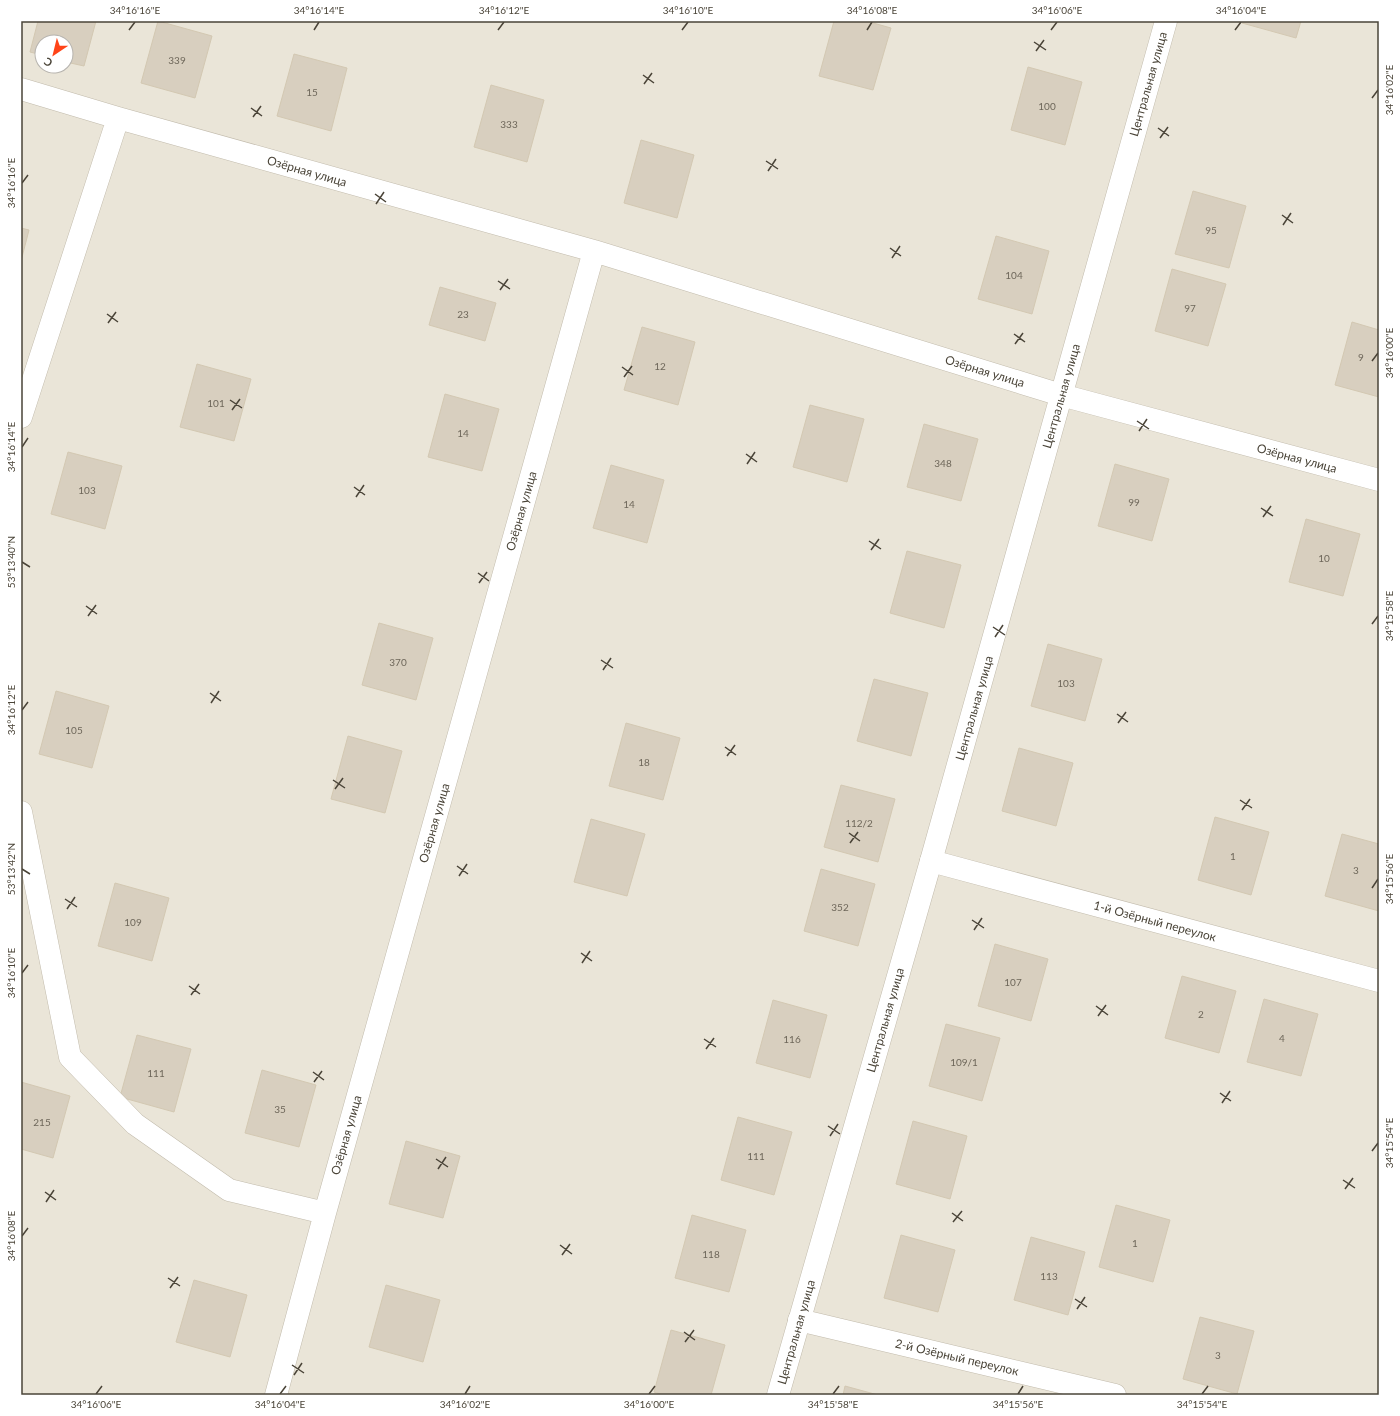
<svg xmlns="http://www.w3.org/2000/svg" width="1400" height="1416" font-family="Lato,sans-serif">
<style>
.residential{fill:#eae5d8;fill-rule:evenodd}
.building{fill:#d8cfbf;stroke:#d3c8b2}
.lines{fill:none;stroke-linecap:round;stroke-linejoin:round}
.minor-casing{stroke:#c2bbac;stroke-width:23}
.tertiary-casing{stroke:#c2bbac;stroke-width:23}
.minor{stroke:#fff;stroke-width:22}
.tertiary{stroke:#fff;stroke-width:22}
.ticks{fill:none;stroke:#4a4438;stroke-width:1.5}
.labels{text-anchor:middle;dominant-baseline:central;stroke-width:3;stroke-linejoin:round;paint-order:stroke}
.number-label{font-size:10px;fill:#6e675a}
.street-label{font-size:12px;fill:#4a4438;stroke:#fff}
.neatline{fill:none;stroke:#4a4438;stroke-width:1.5}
.ticks-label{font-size:10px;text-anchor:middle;fill:#4a4438}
</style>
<rect width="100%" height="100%" fill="#f6f3ea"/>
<path class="residential" d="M21 21H1379V1395H21ZM42 42H66V66H42Z"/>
<path class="building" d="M38 21H96L84 66 66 62V42H42V55L30 52Z
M158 21 212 36 195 98 141 83Z
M834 21H866L891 28 873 90 819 76Z
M1243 21H1301L1296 38 1242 23Z
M294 54 347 68 331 131 277 116Z
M1028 67 1082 82 1065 145 1011 130Z
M491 85 544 100 527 162 474 147Z
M641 140 694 155 677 218 624 203Z
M1193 191 1246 206 1229 268 1175 254Z
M21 228 29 230 21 261Z
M996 236 1049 251 1032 314 978 299Z
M1172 269 1226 284 1208 346 1155 331Z
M440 287 496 303 485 341 429 325Z
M1352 322 1379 330V397L1335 385Z
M642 327 695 342 678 405 624 390Z
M197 364 251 379 234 441 180 427Z
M445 394 499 409 482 471 428 457Z
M810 405 864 419 847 482 793 467Z
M924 424 978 439 961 501 907 487Z
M68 452 122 466 105 529 51 514Z
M1115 464 1169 479 1152 541 1098 526Z
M611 465 664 480 647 543 593 528Z
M1306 519 1360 534 1343 596 1289 582Z
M907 551 961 565 944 628 890 613Z
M379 623 433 638 416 700 362 685Z
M1048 644 1102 659 1085 721 1031 706Z
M874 679 928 693 911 756 857 741Z
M56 691 109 706 92 768 39 754Z
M626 723 680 738 663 800 609 786Z
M348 736 402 751 385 813 331 799Z
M1019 748 1073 763 1056 826 1002 811Z
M841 785 895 799 878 862 824 847Z
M1215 817 1269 832 1251 895 1198 880Z
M591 819 645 834 627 896 574 882Z
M1342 834 1379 844V911L1325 896Z
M821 869 875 884 858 946 804 931Z
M115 883 169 898 152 961 98 946Z
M995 944 1048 959 1031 1021 978 1006Z
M1182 976 1236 991 1219 1053 1165 1038Z
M1264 999 1318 1014 1301 1076 1247 1062Z
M773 1000 827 1015 810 1078 756 1063Z
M946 1024 1000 1038 982 1101 929 1086Z
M137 1035 191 1049 174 1112 120 1097Z
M262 1070 316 1085 299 1147 245 1133Z
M21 1082 70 1096 53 1158 21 1149Z
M738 1117 792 1132 774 1195 721 1180Z
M913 1121 967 1136 950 1199 896 1184Z
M406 1141 460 1156 443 1218 389 1204Z
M1116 1205 1170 1220 1153 1282 1099 1267Z
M692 1215 746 1230 729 1292 675 1278Z
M901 1235 955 1250 938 1312 884 1298Z
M1031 1237 1085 1252 1068 1315 1014 1300Z
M194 1280 247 1295 230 1357 176 1342Z
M386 1285 440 1300 423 1362 369 1347Z
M1200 1317 1254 1331 1237 1394 1183 1379Z
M671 1330 725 1345 711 1395H664L654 1392Z
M845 1386 878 1395H843Z"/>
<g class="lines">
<g class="minor-casing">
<path id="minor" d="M21 89 118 118 594 251 1061 395 1379 480
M21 417 118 118
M21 812 70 1057 135 1124 229 1190 325 1213
M931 861 1379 981
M799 1320 1115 1395
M276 1395 325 1213 594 251"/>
</g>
<g class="tertiary-casing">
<path id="tertiary" d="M778 1395 931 861 1166 21"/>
</g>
<use href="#minor" class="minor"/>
<use href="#tertiary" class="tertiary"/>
</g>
<path class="ticks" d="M129 30 135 22M314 30 319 22M498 30 504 22M682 30 688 22M867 30 872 22M1051 30 1057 22M1235 30 1241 22M1034 42 1046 50M1036 51 1044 40M643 75 654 83M644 84 652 73M1372 98 1378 90M251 108 262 116M253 117 261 106M1158 128 1169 136M1160 138 1168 127M766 161 778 169M768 171 776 159M22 183 28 175M375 194 386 202M376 204 384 192M1282 215 1293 223M1283 225 1291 213M890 248 901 256M892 258 900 246M498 281 510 289M500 290 508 279M107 314 118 322M108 323 116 312M1014 334 1025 342M1015 344 1023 333M1372 361 1378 353M622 367 633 375M624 377 632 366M230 400 242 408M232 410 240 399M1137 421 1149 429M1139 431 1147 419M22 447 28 438M746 454 757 462M747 464 755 452M354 487 365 495M356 497 364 485M1261 508 1273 516M1263 517 1271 506M869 541 881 549M871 550 879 539M22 562 30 567M478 573 489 581M479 583 487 572M86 606 97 614M88 616 96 605M1372 624 1378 616M993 627 1005 635M995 637 1003 625M601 660 613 668M603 670 611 658M210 693 221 701M211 703 219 691M22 710 28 702M1117 714 1128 722M1118 723 1126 712M725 747 736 755M727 756 735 745M333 780 345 788M335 789 343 778M1240 800 1252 808M1242 810 1250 799M849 833 860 841M850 843 858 832M457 866 468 874M22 869 30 874M459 876 467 864M1372 888 1378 879M65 899 77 907M67 909 75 897M972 920 984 928M974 930 982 918M581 953 592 961M582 963 590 951M22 973 28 965M189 986 200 994M191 995 199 984M1096 1006 1108 1015M1098 1016 1106 1005M704 1039 716 1047M706 1049 714 1038M313 1072 324 1080M314 1082 322 1071M1220 1093 1231 1101M1222 1103 1230 1091M828 1126 840 1134M830 1136 838 1124M1372 1151 1378 1143M436 1159 448 1167M438 1169 446 1157M1343 1180 1355 1188M1345 1189 1353 1178M45 1192 56 1200M46 1202 54 1190M952 1213 963 1221M953 1222 962 1211M22 1236 28 1228M560 1245 572 1254M562 1255 570 1244M168 1278 180 1286M170 1288 178 1277M1075 1299 1087 1307M1077 1309 1085 1297M684 1332 695 1340M685 1342 694 1330M292 1365 304 1373M294 1375 302 1363M96 1394 102 1386M280 1394 286 1386M465 1394 470 1386M649 1394 655 1386M833 1394 839 1386M1018 1394 1023 1386M1202 1394 1208 1386"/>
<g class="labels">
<g class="number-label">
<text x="177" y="60">339</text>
<text x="312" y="92">15</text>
<text x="1047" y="106">100</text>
<text x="509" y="124">333</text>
<text x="1211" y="230">95</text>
<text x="1014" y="275">104</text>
<text x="1190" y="308">97</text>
<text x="463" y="314">23</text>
<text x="1361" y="357">9</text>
<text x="660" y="366">12</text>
<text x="216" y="403">101</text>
<text x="463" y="433">14</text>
<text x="943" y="463">348</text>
<text x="87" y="490">103</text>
<text x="1134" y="502">99</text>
<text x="629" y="504">14</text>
<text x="1324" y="558">10</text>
<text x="398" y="662">370</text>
<text x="1066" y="683">103</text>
<text x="74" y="730">105</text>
<text x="644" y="762">18</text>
<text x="859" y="823">112/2</text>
<text x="1233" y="856">1</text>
<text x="1356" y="870">3</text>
<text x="840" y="907">352</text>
<text x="133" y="922">109</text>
<text x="1013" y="982">107</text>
<text x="1201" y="1014">2</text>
<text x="1282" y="1038">4</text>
<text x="792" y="1039">116</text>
<text x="964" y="1062">109/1</text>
<text x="156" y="1073">111</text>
<text x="280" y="1109">35</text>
<text x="42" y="1122">215</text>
<text x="756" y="1156">111</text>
<text x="1135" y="1243">1</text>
<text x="711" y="1254">118</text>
<text x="1049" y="1276">113</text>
<text x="1218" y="1355">3</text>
</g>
<g class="street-label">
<text transform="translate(1148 84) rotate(-74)">Центральная улица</text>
<text transform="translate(307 171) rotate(16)">Озёрная улица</text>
<text transform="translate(985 371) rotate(17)">Озёрная улица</text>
<text transform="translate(1061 396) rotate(-74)">Центральная улица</text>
<text transform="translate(1297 458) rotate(15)">Озёрная улица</text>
<text transform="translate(521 511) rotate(-74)">Озёрная улица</text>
<text transform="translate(974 708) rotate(-74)">Центральная улица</text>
<text transform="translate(434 823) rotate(-74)">Озёрная улица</text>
<text transform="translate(1155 921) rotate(15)">1-й Озёрный переулок</text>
<text transform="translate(885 1020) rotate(-74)">Центральная улица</text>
<text transform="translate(346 1135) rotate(-74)">Озёрная улица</text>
<text transform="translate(796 1332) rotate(-74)">Центральная улица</text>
<text transform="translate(957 1357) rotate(13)">2-й Озёрный переулок</text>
</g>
</g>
<rect width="1400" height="1416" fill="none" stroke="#ffffff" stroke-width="44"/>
<g transform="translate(54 54) rotate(215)"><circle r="19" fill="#ffffff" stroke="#b7b4af"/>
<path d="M0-3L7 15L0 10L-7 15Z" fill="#ff4418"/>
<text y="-6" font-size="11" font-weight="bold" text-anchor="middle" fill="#4a4438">С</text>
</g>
<rect x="22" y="22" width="1356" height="1372" class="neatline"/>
<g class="ticks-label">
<text x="135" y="14">34°16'16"E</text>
<text x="319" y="14">34°16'14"E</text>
<text x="504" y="14">34°16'12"E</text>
<text x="688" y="14">34°16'10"E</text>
<text x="872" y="14">34°16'08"E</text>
<text x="1057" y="14">34°16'06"E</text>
<text x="1241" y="14">34°16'04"E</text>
<text transform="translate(1389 90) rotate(-90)" y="4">34°16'02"E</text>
<text transform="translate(11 183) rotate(-90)" y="4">34°16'16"E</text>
<text transform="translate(1389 353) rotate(-90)" y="4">34°16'00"E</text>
<text transform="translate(11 447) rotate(-90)" y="4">34°16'14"E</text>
<text transform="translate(11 562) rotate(-90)" y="4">53°13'40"N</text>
<text transform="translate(1389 616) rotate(-90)" y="4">34°15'58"E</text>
<text transform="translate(11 710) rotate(-90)" y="4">34°16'12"E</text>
<text transform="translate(11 869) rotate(-90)" y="4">53°13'42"N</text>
<text transform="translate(1389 879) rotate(-90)" y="4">34°15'56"E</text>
<text transform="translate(11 973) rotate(-90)" y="4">34°16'10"E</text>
<text transform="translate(1389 1143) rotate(-90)" y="4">34°15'54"E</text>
<text transform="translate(11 1236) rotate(-90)" y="4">34°16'08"E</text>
<text x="96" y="1408">34°16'06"E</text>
<text x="280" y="1408">34°16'04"E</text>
<text x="465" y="1408">34°16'02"E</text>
<text x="649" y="1408">34°16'00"E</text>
<text x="833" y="1408">34°15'58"E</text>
<text x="1018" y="1408">34°15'56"E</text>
<text x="1202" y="1408">34°15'54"E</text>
</g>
</svg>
